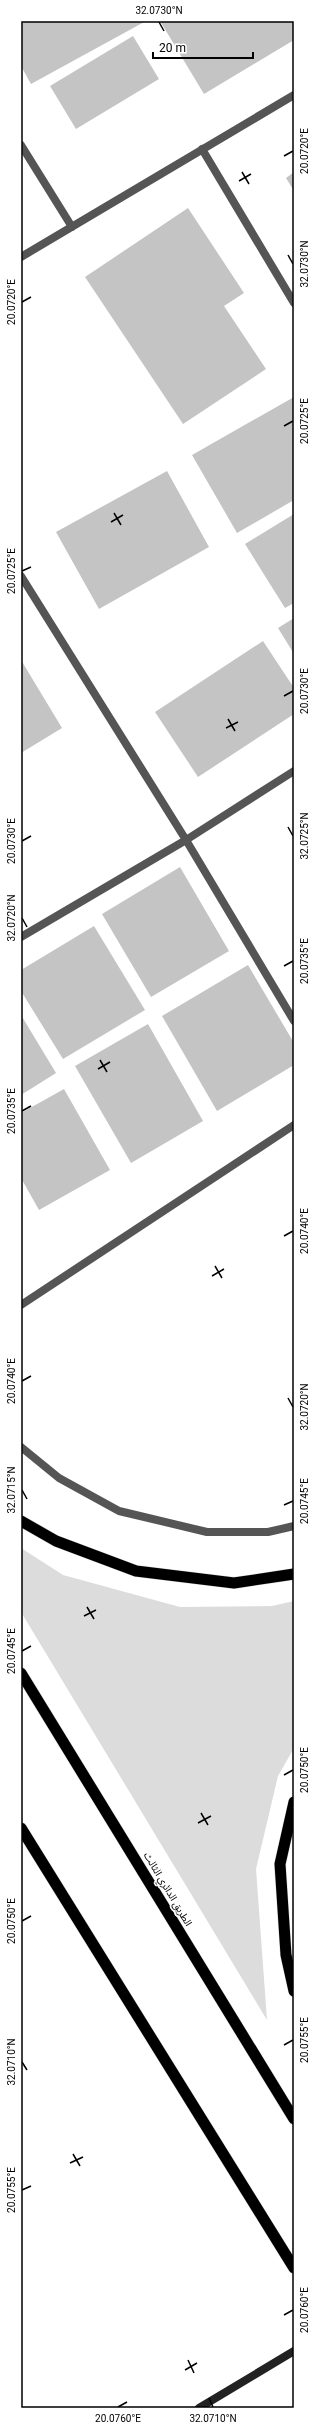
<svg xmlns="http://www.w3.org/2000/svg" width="315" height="2429" font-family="Roboto,'Noto Sans Arabic',sans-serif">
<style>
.green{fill:#dcdcdc}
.building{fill:#c4c4c4}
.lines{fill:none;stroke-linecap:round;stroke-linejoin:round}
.trunk-casing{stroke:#dbdbdb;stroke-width:12}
.minor{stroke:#555;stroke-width:8}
.secondary{stroke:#222;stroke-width:8}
.trunk{stroke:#000;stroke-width:11}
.ticks{fill:none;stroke:#000;stroke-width:1.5}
.labels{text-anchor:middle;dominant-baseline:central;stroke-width:3.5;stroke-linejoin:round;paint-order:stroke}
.street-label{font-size:10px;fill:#000;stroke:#fff}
.neatline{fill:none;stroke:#000;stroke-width:1.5}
.ticks-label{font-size:10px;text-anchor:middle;fill:#000}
</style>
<rect width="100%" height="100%" fill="#fff"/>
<path class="green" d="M21 1548 63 1575 180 1607 272 1606 294 1601V1748L278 1776 256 1869 267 2020 21 1612Z"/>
<path class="building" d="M21 21H146L31 84 21 66Z
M160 21H294V40L204 94Z
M133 36 159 79 76 129 50 86Z
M294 172V191L286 178Z
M188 208 244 293 224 306 266 369 183 424 85 277Z
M294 397V500L237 533 192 455Z
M167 471 209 547 99 609 56 532Z
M294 514V603L285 608 245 544Z
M294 618V654L278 628Z
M263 641 294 688V714L198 777 155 712Z
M21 660 62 728 21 753Z
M180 867 229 951 151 997 102 914Z
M94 926 145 1010 63 1059 21 991V970Z
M248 965 294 1043V1065L217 1111 162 1016Z
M21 1015 56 1073 21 1095Z
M148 1024 203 1121 131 1163 75 1066Z
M64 1089 110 1170 39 1210 21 1178V1113Z"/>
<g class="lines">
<g class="trunk-casing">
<path id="trunk" d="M21 1521 56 1541 136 1571 234 1583 294 1574
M21 1673 294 2119
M294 1802 280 1864 286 1955 294 1991
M21 1828 294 2268"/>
</g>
<path class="minor" d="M21 145 72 227
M202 149 294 303
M21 257 294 95
M21 576 186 840 294 1021
M21 937 186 840 294 771
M21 1305 294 1125
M21 1447 59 1478 119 1511 207 1532H268L294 1526"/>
<path class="secondary" d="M199 2408 294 2351"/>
<use href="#trunk" class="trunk"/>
</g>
<path class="ticks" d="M159 22 164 31M284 156 293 151M242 172 249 184M239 181 251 174M288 255 293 264M22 302 31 297M284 426 293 421M114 513 121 525M111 522 123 515M22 571 31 567M284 696 293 691M228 719 235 731M226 728 238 722M288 827 293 836M22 841 31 836M22 918 27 927M284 966 293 961M100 1060 107 1072M98 1069 110 1062M22 1111 31 1106M284 1236 293 1231M215 1266 222 1278M212 1276 224 1269M22 1381 31 1376M288 1398 293 1407M22 1490 27 1499M284 1505 293 1501M87 1607 94 1619M84 1616 96 1610M22 1651 31 1646M284 1775 293 1770M201 1813 208 1825M198 1823 211 1816M22 1921 31 1916M284 2045 293 2040M22 2062 27 2070M73 2154 80 2166M70 2163 83 2157M22 2190 31 2186M284 2315 293 2310M188 2360 194 2373M185 2370 197 2363M209 2398 213 2407M118 2407 127 2402"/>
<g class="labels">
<g class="street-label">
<text transform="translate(168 1889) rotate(59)">الطريق الدائري الثالث</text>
</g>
</g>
<rect width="315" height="2429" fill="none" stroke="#ffffff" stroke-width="44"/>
<path d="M153 52v6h100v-6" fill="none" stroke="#000000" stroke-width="2"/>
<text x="159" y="52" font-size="12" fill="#000000" stroke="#ffffff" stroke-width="3" paint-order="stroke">20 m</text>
<rect x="22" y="22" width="271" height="2385" class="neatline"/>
<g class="ticks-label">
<text x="159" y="14">32.0730°N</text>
<text transform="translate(304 151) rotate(-90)" y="4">20.0720°E</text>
<text transform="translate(304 264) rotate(-90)" y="4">32.0730°N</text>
<text transform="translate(11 302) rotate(-90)" y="4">20.0720°E</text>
<text transform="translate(304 421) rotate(-90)" y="4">20.0725°E</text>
<text transform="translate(11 571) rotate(-90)" y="4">20.0725°E</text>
<text transform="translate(304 691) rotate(-90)" y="4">20.0730°E</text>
<text transform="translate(304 836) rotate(-90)" y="4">32.0725°N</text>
<text transform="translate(11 841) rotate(-90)" y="4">20.0730°E</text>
<text transform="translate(11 918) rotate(-90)" y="4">32.0720°N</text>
<text transform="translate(304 961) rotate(-90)" y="4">20.0735°E</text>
<text transform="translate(11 1111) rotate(-90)" y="4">20.0735°E</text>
<text transform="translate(304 1231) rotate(-90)" y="4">20.0740°E</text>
<text transform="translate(11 1381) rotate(-90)" y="4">20.0740°E</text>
<text transform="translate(304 1407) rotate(-90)" y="4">32.0720°N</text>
<text transform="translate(11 1490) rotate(-90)" y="4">32.0715°N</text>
<text transform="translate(304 1501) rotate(-90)" y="4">20.0745°E</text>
<text transform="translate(11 1651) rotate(-90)" y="4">20.0745°E</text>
<text transform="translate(304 1770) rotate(-90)" y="4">20.0750°E</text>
<text transform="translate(11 1921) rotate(-90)" y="4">20.0750°E</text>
<text transform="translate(304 2040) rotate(-90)" y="4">20.0755°E</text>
<text transform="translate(11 2062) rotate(-90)" y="4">32.0710°N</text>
<text transform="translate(11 2190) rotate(-90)" y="4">20.0755°E</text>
<text transform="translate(304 2310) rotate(-90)" y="4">20.0760°E</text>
<text x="118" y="2422">20.0760°E</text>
<text x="213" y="2422">32.0710°N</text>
</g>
</svg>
